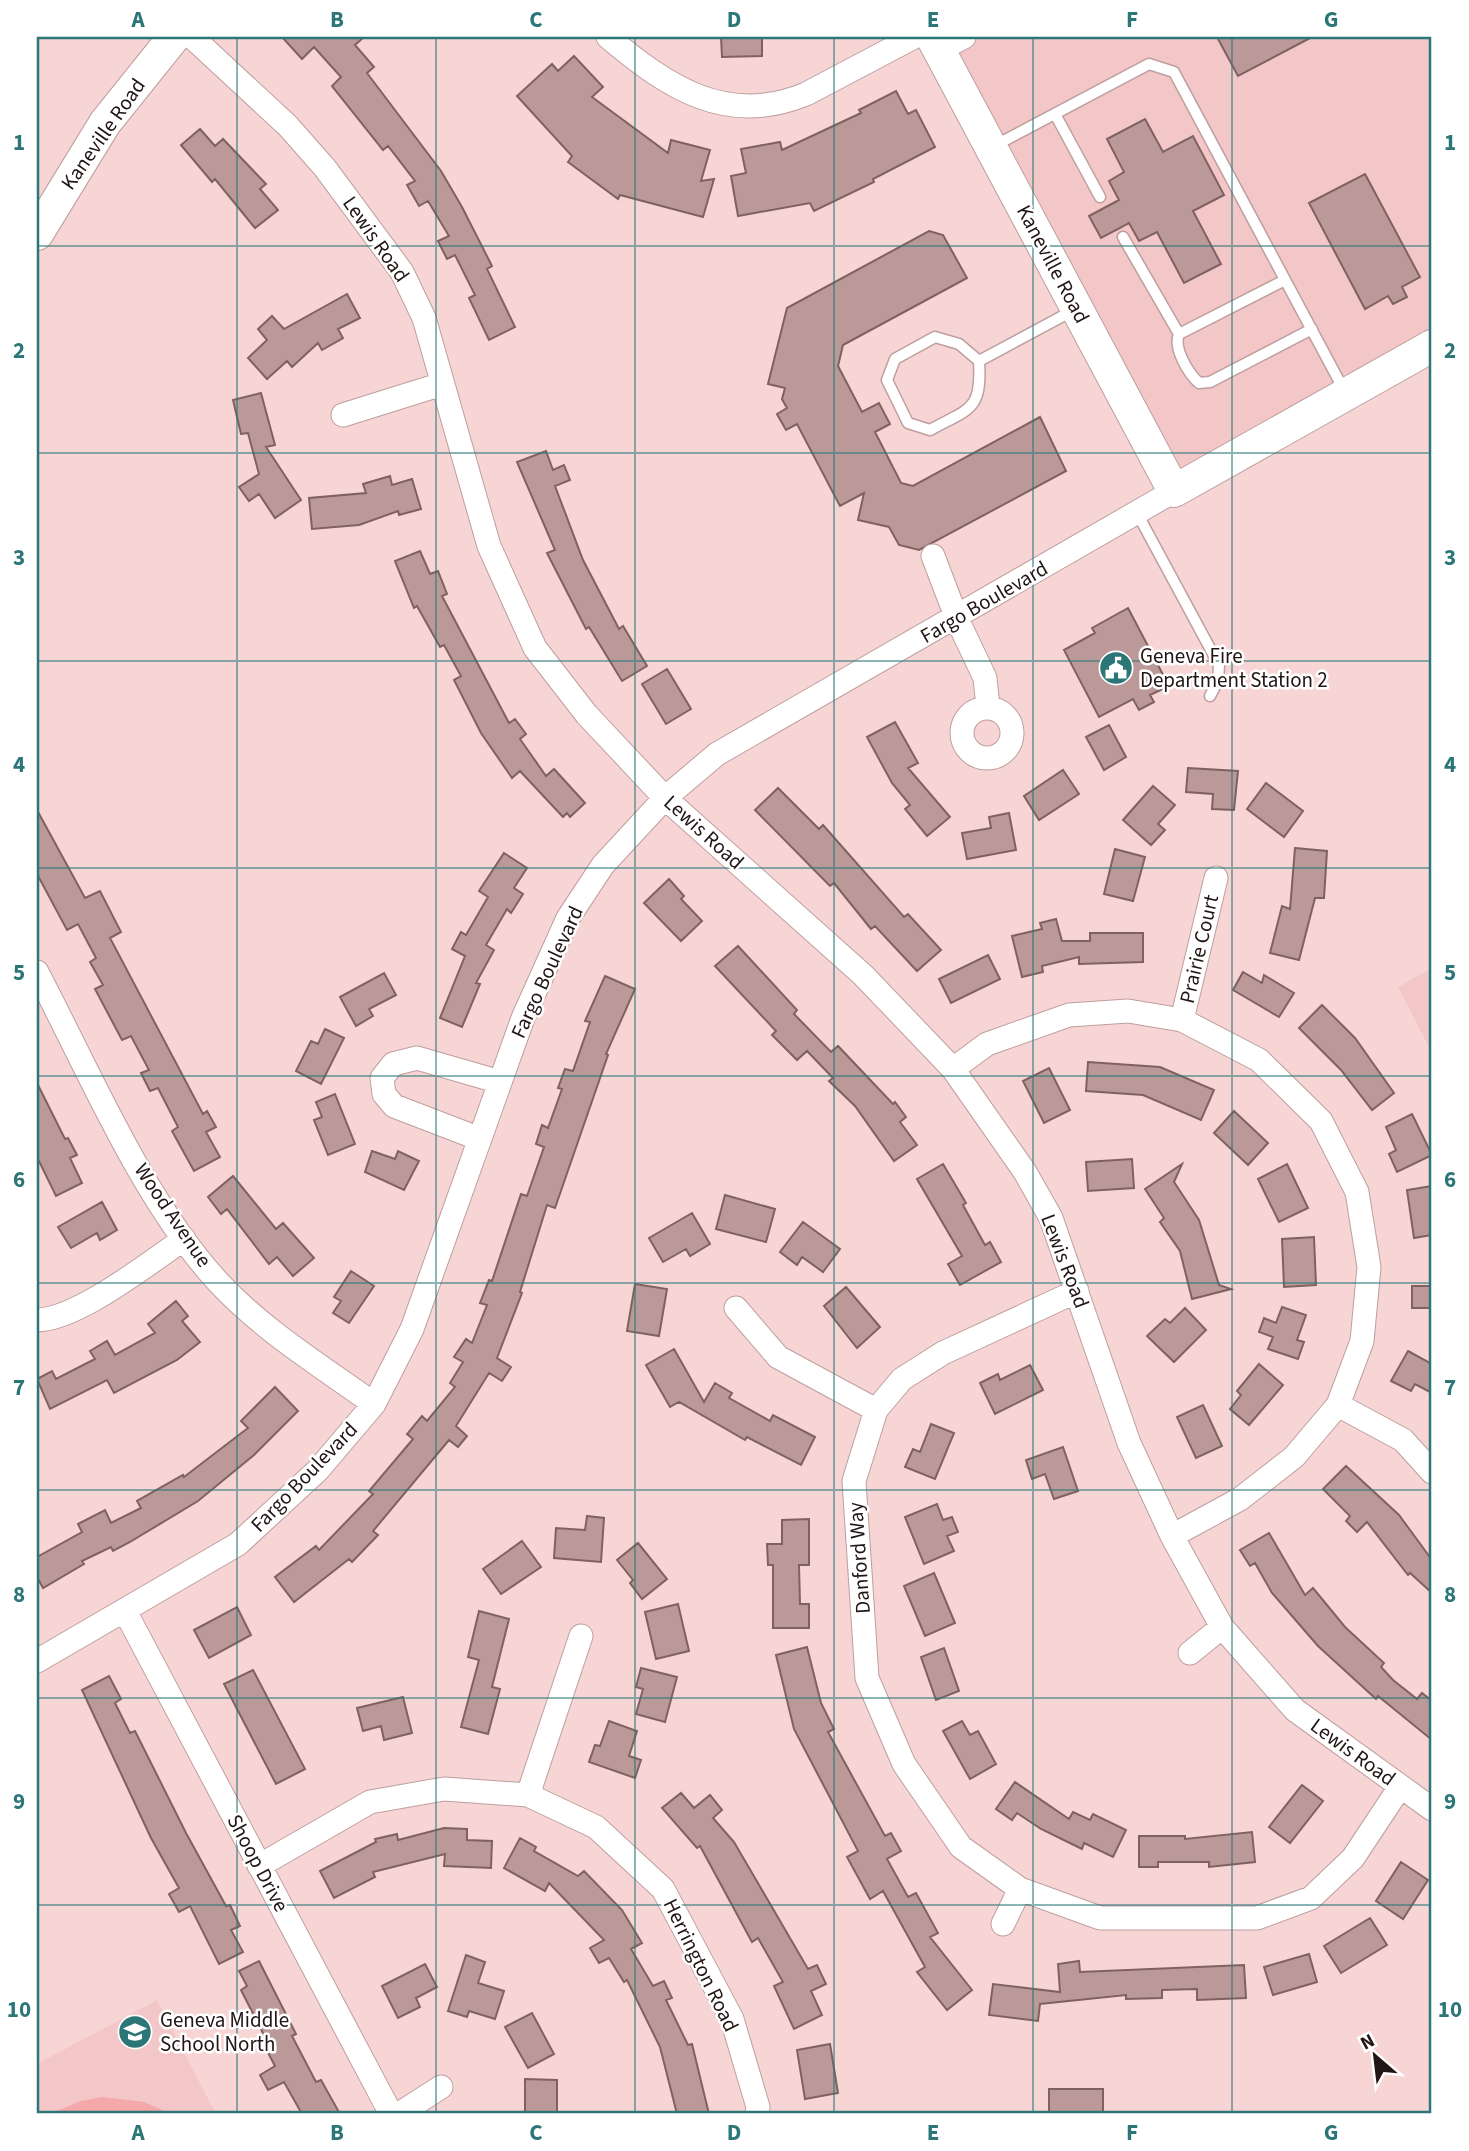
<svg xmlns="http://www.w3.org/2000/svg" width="1469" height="2151" font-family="'Source Sans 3',sans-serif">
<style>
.built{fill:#f3c7c7}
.green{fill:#f5a8a9}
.building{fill:#b99;stroke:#806161;stroke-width:2}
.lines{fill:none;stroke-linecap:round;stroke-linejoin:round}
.lane-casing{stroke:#bf9e9e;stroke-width:13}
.street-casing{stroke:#bf9e9e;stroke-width:25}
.secondary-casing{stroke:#bf9e9e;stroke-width:34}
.lane{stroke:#fff;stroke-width:10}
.street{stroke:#fff;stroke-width:23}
.secondary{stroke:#fff;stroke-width:32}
.grid{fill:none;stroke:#2c7678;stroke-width:2;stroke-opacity:0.55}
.labels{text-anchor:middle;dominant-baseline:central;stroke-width:5;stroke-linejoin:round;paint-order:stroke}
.street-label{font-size:21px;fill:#211515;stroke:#fff}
.poi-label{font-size:21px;fill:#211515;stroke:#fff;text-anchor:start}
.neatline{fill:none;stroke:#2c7678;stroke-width:2.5}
.grid-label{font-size:23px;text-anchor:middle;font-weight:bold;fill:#2c7678}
</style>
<rect width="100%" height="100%" fill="#f8d5d5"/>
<path class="built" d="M939 37H1432V342L1178 483Z
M1432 968V1053L1398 987Z
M157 2000 216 2114H37V2064Z"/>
<path class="green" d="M102 2097 144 2102 171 2114H50L81 2101Z"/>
<path class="building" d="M282 37H364L355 45 374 67 367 73 441 171 462 207 492 266 487 269 515 327 489 340 469 298 475 295 455 255 447 259 438 241 449 236 428 201 419 206 407 185 415 181 388 146 383 150 332 86 341 77 314 47 302 59Z
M721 37H762V56L722 57Z
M1217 37H1312L1238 76Z
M574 56 603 87 592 97 668 153 671 140 710 150 701 181 714 179 703 217 620 195 618 199 568 162 572 156 517 96 552 64 558 71Z
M896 91 908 114 916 110 935 147 873 179 874 182 814 211 810 203 738 216 731 176 746 173 741 149 780 142 782 150 861 113 859 110Z
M1145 119 1163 152 1193 136 1224 195 1193 211 1221 264 1184 283 1157 232 1139 241 1129 223 1101 238 1089 216 1119 200 1109 181 1124 172 1107 139Z
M200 129 215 146 223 139 266 184 260 189 278 210 255 228 215 179 212 182 181 145Z
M1365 174 1420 277 1402 287 1407 297 1393 304 1388 296 1365 309 1309 203Z
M929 231 943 235 967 278 843 345 838 366 862 412 879 403 890 424 875 432 901 483 913 486 1040 417 1066 471 919 550 899 545 889 527 858 520 864 493 840 506 797 424 786 430 777 414 787 408 782 399 785 388 768 384 787 308Z
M347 294 360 318 338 329 343 338 322 350 318 343 292 367 287 361 267 379 248 358 267 340 258 329 272 316 284 329Z
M261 393 275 445 266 447 301 500 275 518 259 494 249 501 239 487 259 474 248 433 241 434 233 400Z
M546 451 553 470 564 465 570 480 555 486 583 560 619 629 623 626 647 666 622 681 589 627 586 629 547 553 555 550 517 462Z
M390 476 392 485 412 479 421 509 399 515 398 511 359 525 312 529 309 498 366 493 363 484Z
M420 551 430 574 438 571 447 594 442 596 509 723 515 719 526 734 520 739 546 776 554 769 585 803 570 817 567 813 563 817 520 771 512 778 481 733 454 680 461 676 444 645 440 647 417 606 414 608 395 561Z
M1128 608 1169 686 1150 695 1154 702 1139 710 1133 699 1099 717 1064 650 1095 633 1092 628Z
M667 669 691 709 666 724 642 684Z
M895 722 918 763 908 768 950 817 927 836 905 809 910 805 892 783 867 737Z
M1109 725 1126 757 1104 770 1086 737Z
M1188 768 1238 771 1234 810 1212 809 1213 794 1186 792Z
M1063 770 1079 794 1039 820 1024 796Z
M1266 783 1303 811 1284 837 1247 809Z
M1153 786 1175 805 1158 824 1165 830 1151 845 1123 820Z
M778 788 819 829 823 825 904 917 908 914 941 950 917 971 875 926 871 929 834 883 830 886 755 810Z
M37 810 85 898 100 891 121 932 110 938 203 1114 207 1111 216 1127 206 1132 220 1157 194 1171 172 1131 178 1127 158 1088 150 1091 141 1073 149 1070 131 1036 122 1040 95 989 103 985 90 962 96 958 78 924 67 930 37 874Z
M1009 813 1016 850 967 859 962 833 991 828 989 817Z
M1295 848 1327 851 1324 898H1315L1299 960 1270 953 1282 906 1290 909Z
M1115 849 1145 857 1133 901 1104 894Z
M504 853 527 868 514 888 523 894 511 913 507 909 486 945 494 950 476 983 480 984 462 1027 440 1018 465 956 452 949 461 932 466 935 488 897 479 891Z
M669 879 684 896 681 899 702 921 681 941 644 903Z
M1056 919 1062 941H1090V933H1143V962L1079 964V957L1042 966 1043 972 1022 977 1012 936 1042 929 1040 923Z
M738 946 797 1010 794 1014 831 1052 838 1046 893 1104 895 1102 906 1117 900 1122 917 1145 894 1161 855 1106 829 1081 833 1078 807 1051 797 1060 772 1035 776 1031 715 966Z
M988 955 1000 979 951 1003 939 979Z
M1243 972 1262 983 1264 975 1294 993 1279 1017 1233 990Z
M384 973 396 995 369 1009 373 1016 356 1026 340 997Z
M605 976 635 989 606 1054 608 1055 555 1208 547 1205 520 1292 522 1293 497 1358 511 1367 502 1381 489 1373 456 1426 467 1436 458 1447 449 1440 373 1531 378 1535 352 1562 349 1559 294 1602 275 1577 316 1546 319 1550 373 1494 369 1491 413 1439 407 1434 422 1416 427 1421 455 1387 450 1383 463 1362 454 1357 466 1339 472 1343 487 1305 480 1303 489 1280 492 1281 521 1194 527 1196 544 1147 536 1144 542 1125 548 1128 562 1089 558 1088 565 1069 573 1071 590 1022 585 1021Z
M1322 1005 1355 1038 1394 1093 1372 1110 1341 1070 1299 1028Z
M325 1029 344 1038 321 1084 296 1071 311 1041 318 1044Z
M1088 1062 1160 1067 1214 1090 1201 1120 1143 1095 1086 1091Z
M1049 1068 1070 1110 1044 1123 1023 1081Z
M37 1083 65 1139 68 1138 77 1155 70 1158 82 1183 56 1196 37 1157Z
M335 1094 355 1144 328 1155 314 1120 322 1117 316 1102Z
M1234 1111 1268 1143 1248 1165 1214 1133Z
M1412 1114 1432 1155 1397 1172 1389 1154 1396 1150 1386 1127Z
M372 1151 395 1159 398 1151 419 1161 404 1190 365 1172Z
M1132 1159 1134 1188 1088 1191 1086 1162Z
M943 1164 966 1203 963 1205 985 1245 990 1242 1001 1262 960 1285 948 1264 962 1256 917 1179Z
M1182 1164 1174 1182 1199 1220 1219 1285 1231 1289 1192 1299 1180 1251 1160 1222 1164 1218 1145 1189Z
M1287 1164 1308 1208 1279 1222 1258 1179Z
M233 1176 276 1229 283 1223 314 1258 293 1276 277 1257 269 1264 227 1209 221 1214 208 1197Z
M1432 1186V1235L1414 1238 1407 1190Z
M725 1195 775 1209 766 1242 716 1229Z
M102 1202 117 1230 100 1240 97 1233 71 1248 58 1227Z
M692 1213 710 1244 690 1256 686 1249 663 1262 649 1238Z
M803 1222 840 1249 823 1272 802 1257 797 1265 780 1252Z
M1314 1237 1316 1285 1284 1287 1282 1239Z
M351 1271 374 1286 349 1323 333 1313 341 1301 334 1297Z
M635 1284 667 1289 659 1336 627 1331Z
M1412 1286H1432V1308H1412Z
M846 1287 880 1327 857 1348 824 1306Z
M176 1301 188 1316 182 1321 200 1342 177 1360 114 1393 107 1380 50 1409 37 1379 52 1371 56 1379 95 1359 90 1351 107 1341 115 1355 155 1333 148 1324Z
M1282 1307 1306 1315 1297 1340 1304 1342 1298 1359 1268 1349 1273 1337 1259 1332 1264 1318 1276 1323Z
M1185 1308 1206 1330 1174 1362 1147 1336 1165 1319 1170 1323Z
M674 1349 704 1402 715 1383 732 1393 729 1398 770 1421 773 1415 815 1437 801 1465 747 1437 745 1440 679 1402 670 1407 646 1365Z
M1408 1351 1432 1364V1393L1415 1384 1411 1391 1391 1381Z
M1259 1364 1283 1385 1249 1425 1230 1409 1241 1395 1237 1391Z
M1030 1365 1043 1390 995 1414 980 1383 998 1374 1000 1380Z
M275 1387 298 1411 254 1455 198 1501 130 1542 113 1551 111 1547 82 1561 84 1564 43 1588 37 1577V1557L82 1532 78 1524 105 1510 111 1523 141 1508 137 1501 183 1475 184 1477 248 1428 241 1421Z
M1203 1405 1222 1446 1196 1458 1177 1417Z
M931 1424 954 1433 935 1479 905 1467 913 1449 920 1452Z
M1063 1447 1078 1491 1054 1499 1045 1474 1032 1479 1026 1460Z
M1346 1466 1399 1515 1432 1560V1593L1410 1573 1408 1575 1367 1522 1357 1532 1346 1521 1350 1516 1323 1489Z
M937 1504 943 1520 952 1517 958 1532 947 1536 954 1551 924 1564 905 1517Z
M587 1516 604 1518 601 1562 554 1558 556 1528 585 1530Z
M809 1519V1565H799L800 1604H809V1628H773V1565H768L767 1544H782V1520Z
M1269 1533 1305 1595 1313 1588 1345 1627 1384 1663 1381 1667 1393 1680 1417 1699 1422 1693 1432 1701V1740L1378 1696 1376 1699 1318 1646 1272 1593 1255 1563 1250 1566 1240 1550Z
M522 1541 541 1567 501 1594 483 1569Z
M638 1543 667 1579 642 1599 630 1583 633 1580 617 1560Z
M934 1573 955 1623 925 1636 904 1586Z
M678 1604 689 1651 656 1659 645 1612Z
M237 1607 251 1635 209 1658 194 1630Z
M479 1611 509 1619 492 1687 500 1689 488 1734 461 1727 479 1660 468 1657Z
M807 1647 821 1703 834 1729 828 1732 885 1836 891 1833 901 1851 887 1859 908 1897 916 1893 938 1933 930 1937 972 1990 947 2010 917 1972 925 1967 883 1891 870 1899 847 1857 858 1851 794 1729 776 1655Z
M944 1648 959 1691 936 1700 921 1657Z
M641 1668 677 1677 665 1722 636 1714 643 1689 636 1687Z
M253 1670 305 1769 276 1784 224 1684Z
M109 1676 121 1699 115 1703 130 1733 135 1731 186 1833 226 1906 230 1905 240 1926 231 1930 243 1952 219 1964 190 1906 179 1912 169 1894 179 1888 151 1838 82 1690Z
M403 1697 412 1733 384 1740 381 1726 363 1731 357 1708Z
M609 1721 637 1731 629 1756 641 1760 635 1778 589 1762 595 1745 600 1746Z
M962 1721 970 1735 978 1731 996 1764 970 1779 943 1731Z
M1015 1782 1069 1819 1073 1812 1090 1820 1093 1814 1126 1830 1113 1857 1084 1843 1082 1849 1041 1829 1017 1813 1012 1820 996 1809Z
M1302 1785 1323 1801 1290 1843 1269 1827Z
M681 1793 694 1808 710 1795 722 1810 713 1818 734 1842 808 1969 817 1965 826 1984 811 1991 822 2015 794 2029 774 1986 783 1982 758 1938 752 1942 700 1846 697 1848 662 1808Z
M444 1828 467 1829V1840L492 1841 491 1868 444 1866 445 1854 373 1872 375 1877 334 1898 320 1871 376 1842 375 1839 397 1834 398 1840Z
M1252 1832 1255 1862 1209 1867V1862H1158V1867H1139V1836H1185V1839Z
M520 1838 536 1847 534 1851 578 1876 584 1871 622 1910 642 1943 631 1949 653 1986 664 1981 672 1998 666 2000 688 2045 692 2044 709 2114H677L660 2047 627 1980 624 1982 609 1958 599 1963 590 1948 604 1940 549 1883 545 1891 504 1868Z
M1401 1862 1428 1880 1403 1919 1376 1901Z
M1370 1918 1387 1945 1341 1973 1324 1946Z
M1309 1954 1317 1982 1273 1995 1264 1967Z
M466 1955 485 1962 478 1983 504 1991 495 2019 469 2011 467 2017 448 2011Z
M259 1961 296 2034 292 2036 316 2082 321 2080 340 2114H302L284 2082 268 2090 260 2075 275 2066 266 2049 270 2047 241 1990 247 1986 239 1971Z
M1079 1961 1080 1972 1244 1965 1246 1998 1197 2000V1989L1162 1990V1998L1126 1999V1995L1040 2004 1038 2021 989 2015 993 1984 1060 1992 1058 1964Z
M425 1964 437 1987 416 1998 420 2007 398 2018 382 1986Z
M532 2013 554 2054 528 2068 505 2027Z
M830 2044 838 2093 805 2099 797 2050Z
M525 2079 557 2080V2114H525Z
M1049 2089H1103V2114H1049Z"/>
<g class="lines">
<g class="lane-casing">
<path id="lane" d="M1055 114 1100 197
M994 146 1149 64 1174 72 1345 392
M1123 237 1179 334
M1285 280 1185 331 1179 334C1173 348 1188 373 1199 383L1210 382 1312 329
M935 337 959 344 979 361C982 411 970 408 930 430L908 423 887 380 895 359Z
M979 361 1074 310
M1137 513 1219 665 1218 681 1210 696"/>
</g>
<g class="street-casing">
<path id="street" d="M192 37 288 126 325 168 402 272 424 318 489 546 535 648 587 715 665 798 863 975 953 1069 1025 1172 1051 1218 1129 1443 1172 1536 1222 1627 1295 1710 1432 1809
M608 37C667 87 727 127 806 94L914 37
M939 50 964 37
M343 415 442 384
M933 556 957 619 985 678 988 707
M962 733a25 25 0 1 1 50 0a25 25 0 1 1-50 0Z
M37 972C89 1071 143 1201 219 1283 264 1331 321 1366 374 1404
M1182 1020 1216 878
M953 1069 987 1044 1069 1015 1128 1011 1182 1020 1259 1060 1321 1121 1357 1192 1369 1267 1362 1341 1338 1405 1294 1457 1240 1499 1172 1536
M480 1139 394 1106 384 1094 382 1078 393 1064 417 1058 500 1082
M1077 1291 943 1353 902 1379 876 1410 854 1481 867 1678 904 1764 961 1847 1020 1889 1100 1918H1257L1311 1898 1353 1858 1400 1787
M736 1308 778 1357 876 1410
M37 1320C77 1320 150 1262 184 1239
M1338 1405 1403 1440 1432 1472
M125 1611 391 2114
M1190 1653 1222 1627
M37 1661 238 1544 318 1470 374 1404 412 1329 523 1018 568 918 603 865 665 798 717 754 1174 491
M528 1795 581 1636
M259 1866 370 1802 444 1789 528 1795 596 1827 663 1889 732 2019 758 2107 757 2114
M1003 1924 1020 1889
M399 2114 441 2087"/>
</g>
<g class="secondary-casing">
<path id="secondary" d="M932 37 1174 491 1432 346
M37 234 105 123 174 37"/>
</g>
<use href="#lane" class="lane"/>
<use href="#street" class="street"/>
<use href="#secondary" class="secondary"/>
</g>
<path class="grid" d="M237 37V2114M436 37V2114M635 37V2114M834 37V2114M1033 37V2114M1232 37V2114M37 246H1432M37 453H1432M37 661H1432M37 868H1432M37 1076H1432M37 1283H1432M37 1490H1432M37 1698H1432M37 1905H1432"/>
<defs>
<g id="civic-disc" transform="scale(1.75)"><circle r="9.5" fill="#2c7678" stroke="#fff"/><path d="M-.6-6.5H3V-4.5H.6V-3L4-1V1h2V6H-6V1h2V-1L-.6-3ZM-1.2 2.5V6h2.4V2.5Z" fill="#fff"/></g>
<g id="school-disc" transform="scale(1.75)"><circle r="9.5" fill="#2c7678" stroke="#fff"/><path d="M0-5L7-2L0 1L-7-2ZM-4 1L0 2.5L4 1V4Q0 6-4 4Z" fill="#fff"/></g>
</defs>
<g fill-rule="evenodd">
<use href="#civic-disc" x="1116" y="668"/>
<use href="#school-disc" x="135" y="2032"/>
</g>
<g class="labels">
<g class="street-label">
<text transform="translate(103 134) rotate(-55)">Kaneville Road</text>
<text transform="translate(376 239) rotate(55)">Lewis Road</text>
<text transform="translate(1053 264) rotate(62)">Kaneville Road</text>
<text transform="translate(984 602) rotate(-30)">Fargo Boulevard</text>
<text transform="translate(704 832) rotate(42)">Lewis Road</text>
<text transform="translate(1199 949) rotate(-77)">Prairie Court</text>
<text transform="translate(547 972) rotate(-65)">Fargo Boulevard</text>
<text transform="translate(173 1215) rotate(56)">Wood Avenue</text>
<text transform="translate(1065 1261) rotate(69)">Lewis Road</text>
<text transform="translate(304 1477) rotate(-46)">Fargo Boulevard</text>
<text transform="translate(859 1558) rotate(-94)">Danford Way</text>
<text transform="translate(1353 1752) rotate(36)">Lewis Road</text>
<text transform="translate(258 1863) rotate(62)">Shoop Drive</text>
<text transform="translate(701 1965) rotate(64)">Herrington Road</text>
</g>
<g class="poi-label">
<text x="1140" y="656">Geneva Fire<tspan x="1140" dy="24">Department Station 2</tspan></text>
<text x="160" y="2020">Geneva Middle<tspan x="160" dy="24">School North</tspan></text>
</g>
</g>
<rect width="1469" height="2151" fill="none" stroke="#ffffff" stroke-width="77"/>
<g transform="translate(1375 2056) rotate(332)" stroke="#ffffff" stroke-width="5" paint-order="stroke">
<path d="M0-5L12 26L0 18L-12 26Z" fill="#211515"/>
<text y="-10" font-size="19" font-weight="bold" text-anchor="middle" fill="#211515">N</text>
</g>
<rect x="38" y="38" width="1392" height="2074" class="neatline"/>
<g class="grid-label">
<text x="138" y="27">A</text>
<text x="337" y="27">B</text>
<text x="536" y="27">C</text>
<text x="734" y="27">D</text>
<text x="933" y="27">E</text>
<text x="1132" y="27">F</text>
<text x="1331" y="27">G</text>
<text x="19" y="150">1</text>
<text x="1450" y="150">1</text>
<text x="19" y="358">2</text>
<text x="1450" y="358">2</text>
<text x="19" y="565">3</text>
<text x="1450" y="565">3</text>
<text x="19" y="772">4</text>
<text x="1450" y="772">4</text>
<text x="19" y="980">5</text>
<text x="1450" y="980">5</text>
<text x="19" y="1187">6</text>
<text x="1450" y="1187">6</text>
<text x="19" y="1395">7</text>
<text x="1450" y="1395">7</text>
<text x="19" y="1602">8</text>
<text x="1450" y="1602">8</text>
<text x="19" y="1809">9</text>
<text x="1450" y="1809">9</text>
<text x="19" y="2017">10</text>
<text x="1450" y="2017">10</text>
<text x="138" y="2140">A</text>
<text x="337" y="2140">B</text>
<text x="536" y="2140">C</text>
<text x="734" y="2140">D</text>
<text x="933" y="2140">E</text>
<text x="1132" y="2140">F</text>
<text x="1331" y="2140">G</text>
</g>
</svg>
